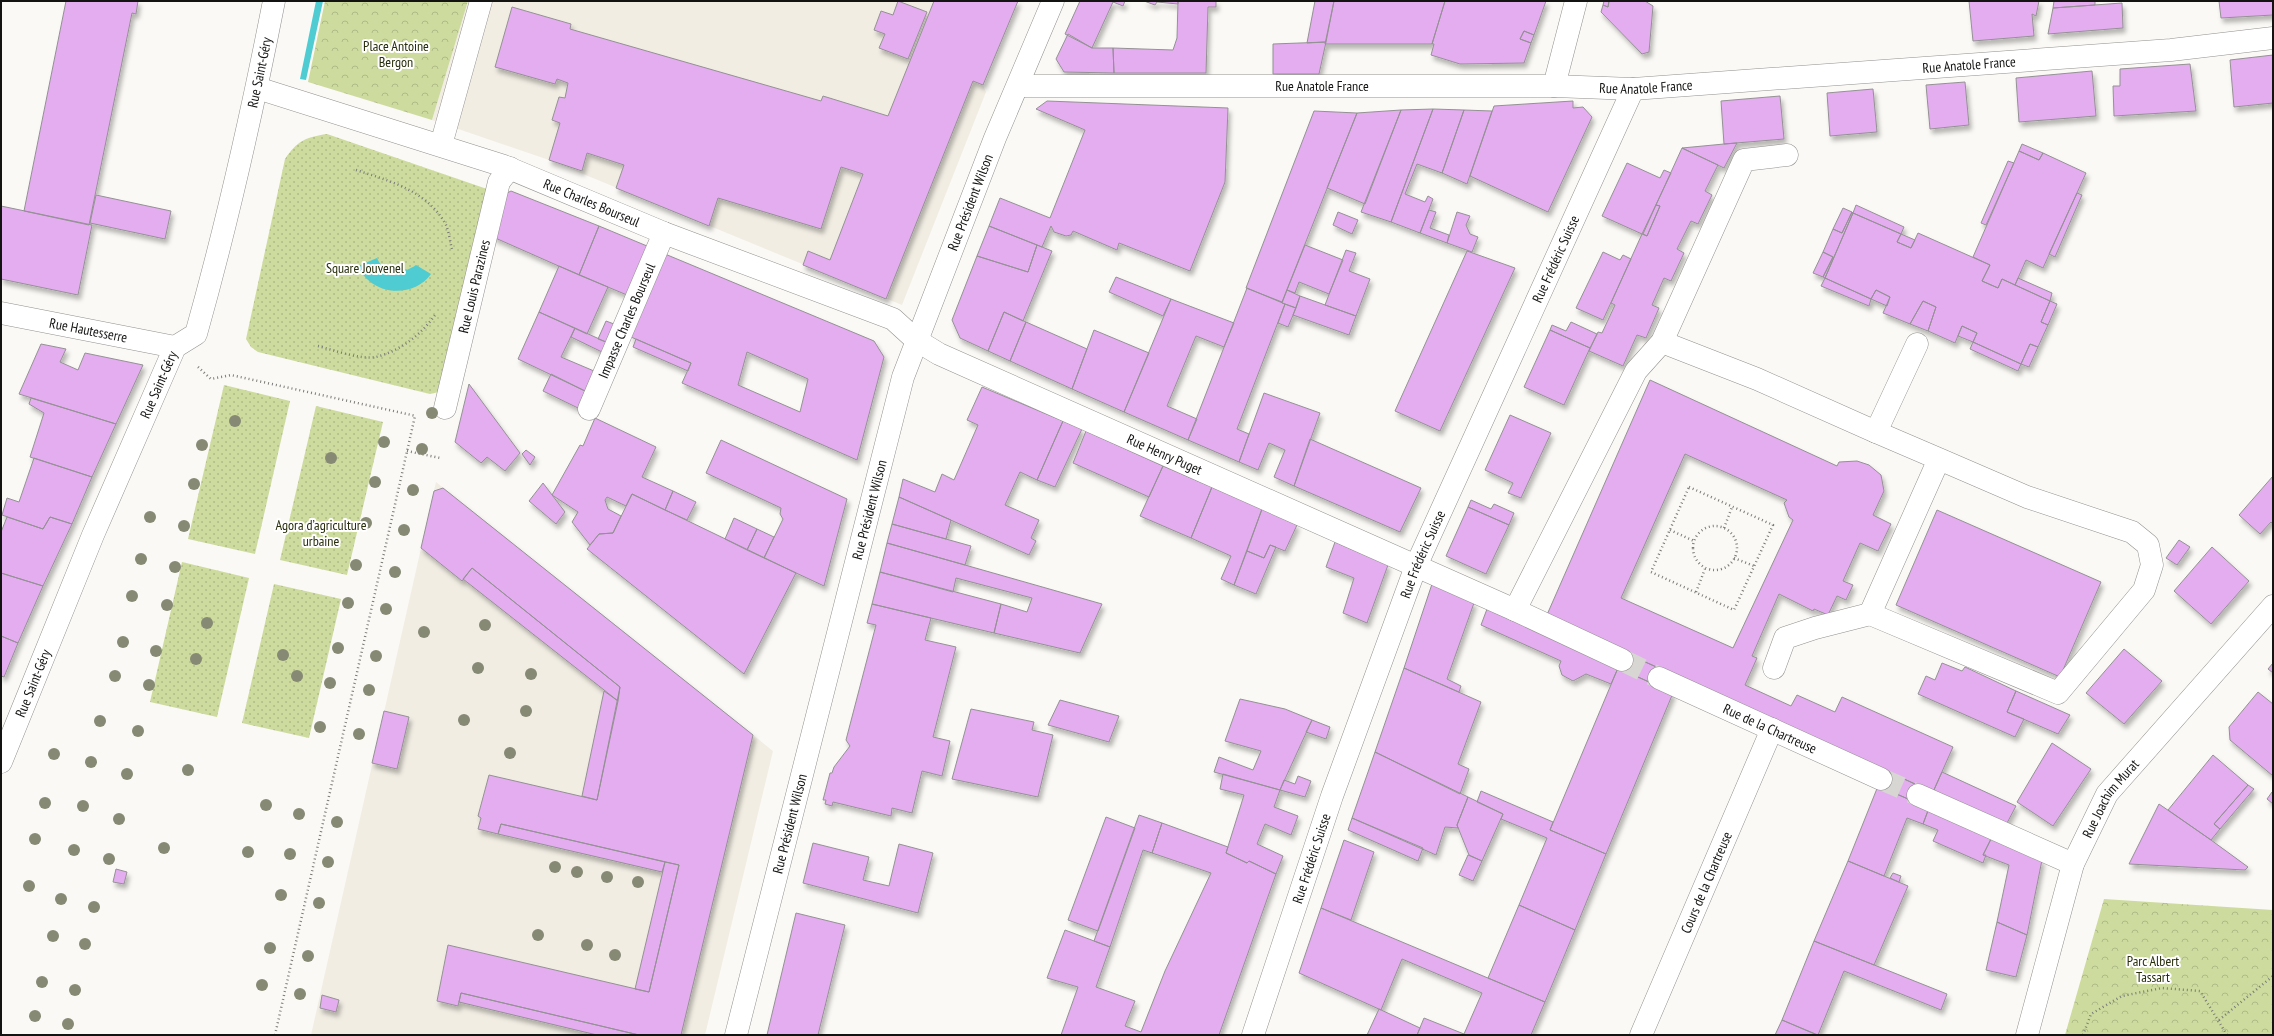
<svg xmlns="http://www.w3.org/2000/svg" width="2274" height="1036" font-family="'PT Sans Narrow',sans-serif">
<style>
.built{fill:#f1ede3}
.grass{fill:url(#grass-dots)}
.park{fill:url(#park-crowns)}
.water{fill:#4fccd2}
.building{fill:#e3adf0;stroke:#949194;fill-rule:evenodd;filter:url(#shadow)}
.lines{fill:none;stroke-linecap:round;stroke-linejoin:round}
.minor-tunnel{stroke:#d7d6d3;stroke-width:22;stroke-dasharray:22 11;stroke-linecap:butt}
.minor-casing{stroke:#93918f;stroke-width:23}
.path{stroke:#7b7b78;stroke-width:2.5;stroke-dasharray:1 3;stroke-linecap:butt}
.minor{stroke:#fff;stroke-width:22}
.tree{fill:#868973}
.labels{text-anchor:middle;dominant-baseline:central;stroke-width:4;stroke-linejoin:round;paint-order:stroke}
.park-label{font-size:14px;fill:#272d09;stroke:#fff}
.street-label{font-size:14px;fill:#131312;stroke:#fff}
</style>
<defs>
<pattern id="grass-dots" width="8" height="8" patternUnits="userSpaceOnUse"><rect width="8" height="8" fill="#cddb9e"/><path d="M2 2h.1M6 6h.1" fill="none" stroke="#afbb87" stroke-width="1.8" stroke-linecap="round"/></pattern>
<pattern id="park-crowns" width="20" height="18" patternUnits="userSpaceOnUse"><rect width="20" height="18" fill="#cddb9e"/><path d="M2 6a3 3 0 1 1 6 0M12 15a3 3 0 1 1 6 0" fill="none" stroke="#afbb87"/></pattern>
<filter id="shadow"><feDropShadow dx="2.5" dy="4.5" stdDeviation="2" flood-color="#0004"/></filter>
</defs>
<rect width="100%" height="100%" fill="#faf9f5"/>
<path class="built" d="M468 1H1018L983 85 986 92 902 305 549 160 432 120Z
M436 482 773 751 705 1035H311Z"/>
<path class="grass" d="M327 134 487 189 439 392 430 394 258 352 251 347 246 339 285 159C297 141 306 137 327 134Z
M224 385 290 401 255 554 188 539Z
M316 406 383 422 347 575 280 560Z
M182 562 249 578 217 717 150 702Z
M274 584 341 599 309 738 242 723Z"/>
<path class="park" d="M325 1H468L432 120 308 82Z
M2104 899 2273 910V1035H2065Z"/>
<path class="water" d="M316 1H323L306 80 300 79Z
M377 258C385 277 401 275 416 265L431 274C413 299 371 296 358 266Z"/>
<path class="building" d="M66 1H138L136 14 132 13 89 225 24 211Z
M898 1 927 12 908 59 879 48 885 34 874 30 881 11 893 15Z
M934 1H1018L983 85 973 81 886 299 803 265 808 251 830 260 863 174 841 167 821 229 718 198 709 226 616 188 624 165 587 153 582 171 549 160 560 123 552 120 559 97 565 98 568 83 557 79 555 84 495 67 512 7 571 24 570 29 821 101 823 96 888 116Z
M1080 1H1125L1123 6 1113 2 1092 48 1065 34Z
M1144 1H1178V4L1157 2 1155 5Z
M1178 1H1216V7H1208L1206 73H1114L1113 48 1173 50 1177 38Z
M1315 1H1334L1326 42 1307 43Z
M1334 1H1445L1432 44H1325Z
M1445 1H1546L1534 35 1524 31 1520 39 1531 43 1524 63 1460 64 1431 55 1434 44H1432Z
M1604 1H1609L1608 7 1603 5Z
M1609 1H1645L1653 6 1649 52 1642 54 1601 12 1603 5 1608 7Z
M1969 1H2039L2036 16 2032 14 2034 36 1973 41Z
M2054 1H2095V5L2053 8Z
M2219 1H2273V15L2221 18Z
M2122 3 2123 28 2048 34 2053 8Z
M1524 31 1534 35 1531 43 1520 39Z
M1068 34 1092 48H1113L1114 73 1064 72 1056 59Z
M1326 42 1319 74H1273V44Z
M2273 55V103L2234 107 2230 60Z
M2190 64 2196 111 2114 116 2113 86H2120V69Z
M2092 71 2096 116 2019 122 2016 78Z
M1965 82 1969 125 1930 129 1926 85Z
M1873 89 1877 132 1830 136 1827 93Z
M1780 96 1784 139 1724 144 1721 101Z
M1047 101 1228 108 1225 182 1190 271 1119 243 1117 250 1073 231 1071 235 1066 236 1054 232 1051 226 1042 247 989 226 1000 198 1050 218 1085 130 1036 109Z
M1573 101V108L1583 107 1592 117 1548 212 1470 176 1494 106Z
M1433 109 1391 222 1361 212 1401 110Z
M1433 109 1464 110 1442 173 1417 164 1405 194 1425 202 1428 196 1433 199 1420 233 1391 222Z
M1401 110 1365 204 1327 188 1357 113Z
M1464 110 1492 111 1467 184 1442 173Z
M1314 111 1357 113 1282 302 1246 288Z
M1737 143 1724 168 1682 148 1724 144Z
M2022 144 2043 153 2039 160 2019 151Z
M1682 148 1718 165 1705 191 1712 195 1698 224 1691 221 1677 249 1684 253 1671 281 1664 278 1652 305 1659 308 1646 338 1637 335 1623 366 1589 351 1598 332 1602 333 1615 305 1611 303 1642 234 1647 236 1660 206 1656 205Z
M2019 151 2039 160 2043 153 2086 173 2043 268 2026 260 2015 285 2002 279 1998 288 1982 281 1990 265 1973 257Z
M2008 161 2014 163 1986 225 1981 223Z
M1627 163 1660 178 1664 170 1671 173 1642 234 1602 216Z
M511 191 599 226 579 275 493 237 505 194Z
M2077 193 2082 195 2055 257 2049 254Z
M96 195 171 211 165 239 90 223Z
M1656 205 1660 206 1647 236 1643 234Z
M1856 205 1904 227 1901 234 1853 213Z
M1 206 92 225 78 295 1 279Z
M1843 208 1852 212 1842 233 1833 229Z
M1429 210 1436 212 1430 228 1449 235 1447 243 1420 233Z
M1338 212 1358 220 1352 234 1333 225Z
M1457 212 1470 216 1466 225 1470 234 1478 237 1472 252 1447 243Z
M1852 212 1853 213 1825 278 1823 277 1833 257 1823 252 1833 229 1842 233Z
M1853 213 1901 234 1897 242 1911 248 1918 233 1990 265 1982 281 1998 288 2002 279 2050 301 2041 322 2048 325 2038 347 2030 344 2021 364 1973 342 1977 333 1962 326 1955 343 1928 331 1936 307 1923 301 1910 324 1883 313 1890 297 1876 290 1871 299 1825 278Z
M599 226 647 246 627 295 579 275Z
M989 226 1037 245 1028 272 977 256Z
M1901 234 1915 240 1911 248 1897 242Z
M1037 245 1052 251 1023 321 1004 312 988 351 960 338 952 320 977 256 1028 272Z
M1305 245 1343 260 1329 294 1299 282 1295 293 1287 290Z
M1346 250 1356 253 1349 271 1370 279 1356 316 1325 305Z
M1467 251 1515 268 1440 431 1395 411Z
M1603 252 1620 260 1623 255 1631 259 1603 320 1576 308Z
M1823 252 1833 257 1823 277 1813 273Z
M665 254 874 341 884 357 857 460 682 383 691 363 631 337ZM747 352 808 379 800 412 738 385Z
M559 266 608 287 587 334 539 312Z
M1116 277 1171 299 1163 316 1109 292Z
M1825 278 1871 299 1869 306 1821 286Z
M2018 278 2052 293 2050 301 2015 285Z
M1247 288 1285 304 1237 429 1249 434 1239 462 1188 440Z
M1287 290 1300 296 1296 308 1282 303Z
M1876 290 1890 297 1887 306 1871 299Z
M1300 296 1356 316 1349 335 1293 315Z
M1171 299 1234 323 1224 347 1196 336 1167 406 1197 419 1188 440 1124 412Z
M1923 301 1936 307 1928 331 1910 324Z
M2050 301 2057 304 2048 325 2041 322Z
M1285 304 1296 308 1288 327 1278 323Z
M539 312 575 328 561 357 594 371 585 391 518 359Z
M1004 312 1026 322 1010 361 988 351Z
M606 321 614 324 606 342 598 339Z
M1026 322 1087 349 1072 389 1010 361Z
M1571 322 1597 334 1590 348 1550 330 1552 325 1566 331Z
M1962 326 1977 333 1973 342 1958 336Z
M575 328 606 342 602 352 571 337Z
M1094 330 1149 353 1124 412 1072 389Z
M1550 330 1590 348 1564 405 1524 387Z
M636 339 691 363 688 371 633 347Z
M1973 342 2021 364 2018 371 1970 349Z
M41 344 66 349 60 362 78 370 85 353 143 365 116 424 19 394Z
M2030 344 2038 347 2029 367 2021 364Z
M551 374 585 391 578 408 543 391Z
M1650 380 1837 466 1839 462 1857 461 1869 465 1881 475 1884 491 1873 515 1891 524 1878 551 1860 543 1843 581 1853 585 1846 600 1837 596 1828 615 1814 609 1813 611 1779 594 1752 656 1757 658 1745 685 1791 706 1797 695 1835 712 1842 697 1953 747 1933 792 1546 617ZM1685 454 1787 500 1784 503 1789 517 1793 520 1733 648 1621 598Z
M469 384 520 453 505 471 487 457 481 463 455 442Z
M982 387 1063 421 1037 480 1020 472 1005 505 1039 520 1031 538 1036 541 1029 555 899 497 903 479 935 492 942 474 954 480 978 425 967 420Z
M1264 393 1320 413 1294 486 1274 477 1285 450 1269 443 1258 470 1239 462Z
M31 398 116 424 92 477 30 457 44 413 29 404Z
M1510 415 1551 433 1521 498 1508 493 1513 483 1485 470Z
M595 418 656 447 642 477 673 491 665 510 632 494 626 506 607 497 605 500 608 509 621 516 613 533 599 534 590 545 572 522 578 512 552 495 580 445 583 446Z
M1063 421 1082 429 1055 487 1037 480Z
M1086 431 1163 466 1149 497 1073 463Z
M1310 439 1421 488 1400 532 1294 486Z
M721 440 847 499 824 586 764 558 783 519 780 514 781 508 706 473Z
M526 450 535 457 530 465 522 454Z
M34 458 92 477 72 524 50 517 43 529 2 515 7 498 19 502Z
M1163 466 1212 487 1191 538 1140 516Z
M2273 476V524L2271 522 2260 534 2239 515Z
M543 483 565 512 556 524 529 501Z
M1212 487 1262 509 1234 585 1221 579 1231 556 1191 538Z
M443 488 753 735 681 1035H639L461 993 458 1006 437 1001 448 945 649 992 679 865 501 824 498 834 478 829 481 818 478 816 489 775 597 800 620 687 472 568 462 581 421 548 434 491Z
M673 491 696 502 687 520 665 510Z
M632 494 796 573 744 674 587 549 599 534 613 533Z
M899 497 951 520 946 539 892 524Z
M1471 500 1491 509 1494 504 1514 513 1509 525 1468 507Z
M1468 507 1509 525 1486 574 1446 556Z
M1262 509 1297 525 1285 551 1270 545 1264 558 1247 551Z
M1937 510 2101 582 2060 677 1896 605Z
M7 517 43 529 50 517 72 524 43 586 1 573V532Z
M734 518 757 529 747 550 725 539Z
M892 524 971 546 965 565 887 543Z
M757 529 774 537 764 558 747 550Z
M2179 540 2190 547 2177 565 2166 558Z
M1335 542 1388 565 1367 623 1343 613 1354 578 1326 567Z
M887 543 965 565 1102 604 1080 653 994 633 1001 604 1027 612 1032 598 956 578 953 592 880 572Z
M1270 545 1276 547 1256 594 1234 585 1247 551 1264 558Z
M2212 547 2249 581 2211 624 2174 591Z
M472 568 620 687 618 701 463 579Z
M880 572 1001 604 994 633 872 604Z
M1 573 43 586 18 643 1 636Z
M1432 584 1474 603 1447 679 1461 686 1459 692 1404 668Z
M872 604 931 618 925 640 956 647 933 737 950 741 942 776 922 771 912 813 892 808 891 816 833 802 832 806 825 804 826 800H823L830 773H832L834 767 850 746 846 740 876 625 867 623Z
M1487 609 1618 668 1611 684 1586 674 1573 681 1562 675 1559 666 1561 661 1481 625Z
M1 636 18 643 4 677 1 676Z
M2124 649 2162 681 2124 724 2086 693Z
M1625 653 1663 670 1656 685 1618 668Z
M1942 663 1962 671 1965 667 2016 691 2007 712 2024 719 2015 737 1918 694 1926 676 1935 680Z
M2273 663V673L2268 669Z
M1404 668 1481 702 1458 764 1469 769 1460 794 1375 752Z
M1618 668 1673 693 1606 854 1550 830Z
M604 691 618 701 597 800 582 796Z
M2016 691 2070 715 2058 734 2007 712Z
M2258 692 2273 704V776L2230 740 2229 727Z
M1240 699 1285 709 1312 720 1280 790 1214 772 1219 757 1253 770 1261 751 1225 741Z
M1060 700 1119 716 1109 742 1048 725Z
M971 709 1034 722 1032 730 1053 735 1038 797 952 779Z
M384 711 409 717 397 769 372 763Z
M1312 720 1330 727 1326 739 1306 732Z
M2052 743 2091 769 2053 826 2017 802Z
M1375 752 1468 797 1457 825 1458 828 1445 827 1436 855 1352 818Z
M2213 755 2248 785 2214 824 2220 829 2211 840 2168 810Z
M1885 770 1921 787 1915 802 1878 786Z
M1942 772 2016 806 2006 825 1933 792Z
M1223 774 1280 790 1274 807 1298 816 1291 835 1265 824 1257 844 1283 856 1276 874 1249 861 1247 863 1226 853 1244 795 1220 789Z
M1298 776 1311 781 1305 797 1280 790 1284 780 1295 784Z
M2248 785 2254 789 2220 829 2214 824Z
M1878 786 1929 808 1923 824 1907 818 1884 876 1848 861Z
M1481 791 1553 822 1550 830 1606 854 1575 930 1519 905 1547 838 1501 819 1503 814 1477 802Z
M2272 792 2273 793V804L2267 799Z
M1468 797 1503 814 1482 861 1469 855 1457 825Z
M2159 804 2211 840 2248 867 2245 870 2129 864Z
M1929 808 1992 837 1983 855H1986L1983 863 1933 841 1938 830 1923 824Z
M1139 815 1162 823 1152 853 1143 850 1110 947 1094 941Z
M1106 817 1135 828 1098 931 1068 920Z
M1352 818 1423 848 1418 861 1348 830Z
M1162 823 1228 847 1226 853 1247 863 1249 861 1276 874 1219 1035H1061L1078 987 1047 978 1065 930 1110 947 1096 987 1135 1001 1125 1026 1141 1032 1165 971 1211 873 1152 853Z
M501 824 665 862 662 872 498 834Z
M1992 837 2042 860 2027 935 1997 922 2009 865 1983 855Z
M1344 840 1374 852 1351 920 1321 908Z
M813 843 869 857 863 880 889 886 899 844 933 853 918 913 803 883Z
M1468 855 1482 861 1473 881 1459 875Z
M1848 861 1908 886 1874 965 1814 941Z
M665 862 679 865 649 992 635 989Z
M116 869 127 872 124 884 113 882Z
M1893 873 1901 876 1899 882 1890 878Z
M1519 905 1575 930 1545 1002 1488 978Z
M1321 908 1545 1002 1531 1035H1417L1424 1018 1464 1034 1482 993 1402 959 1381 1010 1299 973Z
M796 913 845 925 818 1035H767Z
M1997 922 2027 935 2016 977 1986 970Z
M1814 941 1947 994 1941 1010 1844 971 1818 1035 1782 1020Z
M461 993 639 1035H597L459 1002Z
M322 995 339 1000 336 1012 320 1008Z
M1379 1009 1420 1028 1417 1035H1367Z
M1782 1020 1817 1035H1775Z"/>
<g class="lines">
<path class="minor-tunnel" d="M1622 660 1659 678
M1881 779 1918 795"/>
<g class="minor-casing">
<g id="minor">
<path id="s1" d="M1018 86H1554L1633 89 2171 50 2273 38"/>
<path d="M1554 86 1576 1"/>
<path id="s2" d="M257 88 504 166 664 233 893 319 916 340 939 354 1515 610 1622 660"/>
<path d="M441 145 481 1"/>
<path id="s3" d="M1 313 175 347"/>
<path d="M1662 342 1757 379 1876 432 1917 344"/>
<path id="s4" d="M445 408 499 182 510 168"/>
<path id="s5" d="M589 409 664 233"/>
<path d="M1876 432 1939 459 1870 614 2058 693 2144 590 2152 565 2148 545 2132 532 2027 497 1939 459"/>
<path d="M1515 610 1636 371 1662 342 1744 160 1787 155"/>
<path d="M1774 668 1785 638 1815 628 1870 614"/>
<path id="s6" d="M1659 678 1881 779"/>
<path id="s7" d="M1 762 93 535 175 347 196 334C227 224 252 113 274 1"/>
<path d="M1918 795 2073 864"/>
<path id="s8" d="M736 1035 903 377 995 138 1053 1"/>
<path id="s9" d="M1253 1035 1332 796 1416 566 1633 89"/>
<path id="s10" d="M1641 1035 1772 729"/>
<path id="s11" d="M2027 1035 2073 864 2107 794 2273 606"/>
</g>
</g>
<path class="path" d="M356 170C390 181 428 191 446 225 449 232 450 242 452 249
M318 346C333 350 361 360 376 357 400 351 421 335 435 315
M198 367 211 379 231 375 416 416
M407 451 440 458
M1689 487 1773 525 1734 610 1651 572Z
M1693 548a22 22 0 1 1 44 0a22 22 0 1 1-44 0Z
M1724 528 1732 507
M1670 530 1694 541
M1734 558 1754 566
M1696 592 1705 569
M2219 1020 2273 976
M275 1035 415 416
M2083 1035 2091 1014 2122 996 2162 988 2200 991 2227 1035"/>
<use href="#minor" class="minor"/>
</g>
<g class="tree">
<circle cx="432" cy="413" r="6"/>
<circle cx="235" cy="421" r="6"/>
<circle cx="384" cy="442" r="6"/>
<circle cx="202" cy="445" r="6"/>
<circle cx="422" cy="449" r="6"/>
<circle cx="331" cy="458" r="6"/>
<circle cx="375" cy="482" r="6"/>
<circle cx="194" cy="484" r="6"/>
<circle cx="413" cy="490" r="6"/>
<circle cx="150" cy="517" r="6"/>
<circle cx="366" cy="523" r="6"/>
<circle cx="184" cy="526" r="6"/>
<circle cx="404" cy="530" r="6"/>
<circle cx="141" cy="559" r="6"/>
<circle cx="356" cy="565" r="6"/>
<circle cx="175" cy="567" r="6"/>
<circle cx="395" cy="572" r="6"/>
<circle cx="132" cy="596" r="6"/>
<circle cx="348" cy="603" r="6"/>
<circle cx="167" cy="605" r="6"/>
<circle cx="386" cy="609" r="6"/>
<circle cx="207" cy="623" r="6"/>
<circle cx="485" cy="625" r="6"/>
<circle cx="424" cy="632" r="6"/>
<circle cx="123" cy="642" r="6"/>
<circle cx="338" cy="648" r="6"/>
<circle cx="156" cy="651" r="6"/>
<circle cx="283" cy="655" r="6"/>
<circle cx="376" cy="656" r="6"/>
<circle cx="196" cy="659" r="6"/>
<circle cx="478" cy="668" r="6"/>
<circle cx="531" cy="674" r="6"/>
<circle cx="115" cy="676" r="6"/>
<circle cx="297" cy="676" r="6"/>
<circle cx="330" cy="683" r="6"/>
<circle cx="149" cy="685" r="6"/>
<circle cx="369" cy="690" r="6"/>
<circle cx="526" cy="711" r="6"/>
<circle cx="464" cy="720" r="6"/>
<circle cx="100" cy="721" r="6"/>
<circle cx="320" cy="727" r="6"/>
<circle cx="138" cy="731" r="6"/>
<circle cx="359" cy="734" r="6"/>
<circle cx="510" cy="753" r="6"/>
<circle cx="54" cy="754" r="6"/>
<circle cx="91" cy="762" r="6"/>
<circle cx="188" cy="770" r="6"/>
<circle cx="127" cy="774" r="6"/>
<circle cx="45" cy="803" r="6"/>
<circle cx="266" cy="805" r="6"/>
<circle cx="83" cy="806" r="6"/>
<circle cx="299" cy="814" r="6"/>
<circle cx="119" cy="819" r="6"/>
<circle cx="337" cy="822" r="6"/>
<circle cx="35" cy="839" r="6"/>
<circle cx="164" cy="848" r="6"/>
<circle cx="74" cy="850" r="6"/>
<circle cx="248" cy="852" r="6"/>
<circle cx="290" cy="854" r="6"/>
<circle cx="109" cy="859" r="6"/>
<circle cx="328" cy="862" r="6"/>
<circle cx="555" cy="867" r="6"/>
<circle cx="577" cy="872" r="6"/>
<circle cx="607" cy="877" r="6"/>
<circle cx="638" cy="882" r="6"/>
<circle cx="29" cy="886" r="6"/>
<circle cx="281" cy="895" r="6"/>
<circle cx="61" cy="899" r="6"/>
<circle cx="319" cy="903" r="6"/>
<circle cx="94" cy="907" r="6"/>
<circle cx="538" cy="935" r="6"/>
<circle cx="53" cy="936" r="6"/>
<circle cx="85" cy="944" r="6"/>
<circle cx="587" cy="945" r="6"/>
<circle cx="270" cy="948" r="6"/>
<circle cx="615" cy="955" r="6"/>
<circle cx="308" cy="956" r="6"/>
<circle cx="42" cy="982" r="6"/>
<circle cx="262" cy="985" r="6"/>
<circle cx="75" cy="990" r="6"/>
<circle cx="300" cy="994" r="6"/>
<circle cx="35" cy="1016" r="6"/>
<circle cx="68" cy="1024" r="6"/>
</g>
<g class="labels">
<g class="park-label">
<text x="396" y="46">Place Antoine<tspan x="396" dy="16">Bergon</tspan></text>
<text x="365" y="268">Square Jouvenel</text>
<text x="321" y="525">Agora d’agriculture<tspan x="321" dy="16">urbaine</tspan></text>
<text x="2153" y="961">Parc Albert<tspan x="2153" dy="16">Tassart</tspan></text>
</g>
<g class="street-label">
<text stroke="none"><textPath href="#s1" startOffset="952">Rue Anatole France</textPath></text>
<text stroke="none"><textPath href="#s7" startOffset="744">Rue Saint-Géry</textPath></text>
<text stroke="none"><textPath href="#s1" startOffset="304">Rue Anatole France</textPath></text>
<text stroke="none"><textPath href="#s1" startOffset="628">Rue Anatole France</textPath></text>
<text stroke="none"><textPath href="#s2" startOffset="354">Rue Charles Bourseul</textPath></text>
<text stroke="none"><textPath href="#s8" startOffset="866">Rue Président Wilson</textPath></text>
<text stroke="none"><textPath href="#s9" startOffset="834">Rue Frédéric Suisse</textPath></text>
<text stroke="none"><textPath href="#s4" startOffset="125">Rue Louis Parazines</textPath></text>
<text stroke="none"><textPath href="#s5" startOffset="96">Impasse Charles Bourseul</textPath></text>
<text stroke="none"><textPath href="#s3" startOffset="89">Rue Hautesserre</textPath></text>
<text stroke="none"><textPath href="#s7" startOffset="409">Rue Saint-Géry</textPath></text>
<text stroke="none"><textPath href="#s2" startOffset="982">Rue Henry Puget</textPath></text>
<text stroke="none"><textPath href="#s8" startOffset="542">Rue Président Wilson</textPath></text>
<text stroke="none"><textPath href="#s9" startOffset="510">Rue Frédéric Suisse</textPath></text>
<text stroke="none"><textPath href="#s7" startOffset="85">Rue Saint-Géry</textPath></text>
<text stroke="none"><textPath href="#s6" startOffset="122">Rue de la Chartreuse</textPath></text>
<text stroke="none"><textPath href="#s11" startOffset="253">Rue Joachim Murat</textPath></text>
<text stroke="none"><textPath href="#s8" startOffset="218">Rue Président Wilson</textPath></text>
<text stroke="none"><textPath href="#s9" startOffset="186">Rue Frédéric Suisse</textPath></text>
<text stroke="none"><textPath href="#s10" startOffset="166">Cours de la Chartreuse</textPath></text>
</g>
</g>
<rect width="2274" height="1036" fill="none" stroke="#131312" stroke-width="4"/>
</svg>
